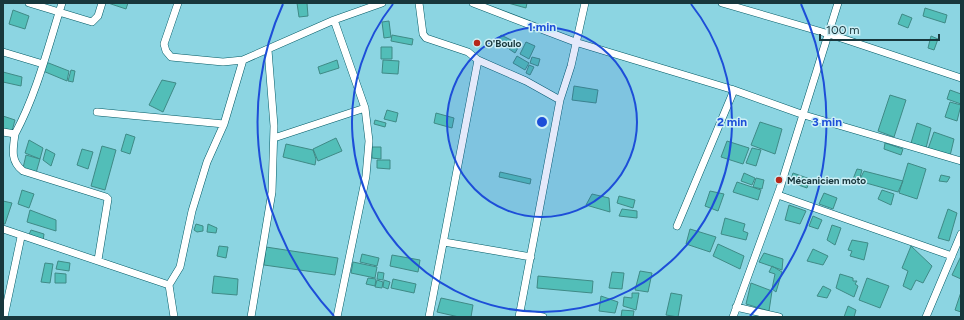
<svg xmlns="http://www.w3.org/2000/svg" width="964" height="320" font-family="Figtree,sans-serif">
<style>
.building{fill:#52beb8;stroke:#3f8a86}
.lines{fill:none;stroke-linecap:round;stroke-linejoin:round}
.street-casing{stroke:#005a65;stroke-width:8}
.street{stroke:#fff;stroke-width:7}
.ring{fill:none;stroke:#1d4ed8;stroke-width:2}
.poi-dot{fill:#b6281a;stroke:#cceff6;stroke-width:1.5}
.labels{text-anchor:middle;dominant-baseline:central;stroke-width:3;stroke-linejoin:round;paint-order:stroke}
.poi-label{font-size:10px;font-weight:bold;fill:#18373c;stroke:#cceff6;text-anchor:start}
.centre{fill:#1d4ed8;stroke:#cceff6;stroke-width:2}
.ring-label{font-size:12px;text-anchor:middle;font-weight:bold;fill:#1d4ed8;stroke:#cceff6;stroke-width:3;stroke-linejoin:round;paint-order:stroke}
</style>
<rect width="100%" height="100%" fill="#8cd5e2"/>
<path class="building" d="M108 3H128L126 9Z
M297 3H307L308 16 299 17Z
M508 3H527L526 8Z
M925 8 947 15 945 23 923 16Z
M13 10 29 16 25 29 9 24Z
M902 14 912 18 908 28 898 24Z
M389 21 391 37 384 38 382 22Z
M392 35 413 39 412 45 391 41Z
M501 35 511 40 508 48 497 43Z
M931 36 938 39 934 50 928 48Z
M526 42 535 46 529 59 520 54Z
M511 44 518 48 515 53 509 49Z
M381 47H392V59H381Z
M517 56 529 63 525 70 513 63Z
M532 57 540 59 538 66 530 63Z
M337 60 339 68 320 74 318 67Z
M383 60 399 61 398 74 382 73Z
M46 62 69 71 67 81 43 71Z
M529 65 534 67 530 75 526 73Z
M71 70 75 71 73 82 68 81Z
M3 72 22 77 21 86 3 82Z
M162 80 176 83 163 112 149 105Z
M574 86 598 90 596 103 572 100Z
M950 90 961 94V104L947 99Z
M890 95 906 100 894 137 878 131Z
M950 102 961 105 957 121 945 117Z
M387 110 398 113 396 122 384 119Z
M436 113 454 118 452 128 434 123Z
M3 116 15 120 12 131 3 129Z
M375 120 386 123 385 127 374 124Z
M760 122 782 129 775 154 751 145Z
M917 123 931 128 926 148 911 143Z
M934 132 954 139 950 156 928 149Z
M126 134 135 137 130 154 121 151Z
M336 138 342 151 318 161 313 149Z
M29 140 43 148 40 159 25 153Z
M727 141 749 148 743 164 721 157Z
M885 143 903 149 901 155 884 149Z
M286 144 313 150 316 159 315 165 283 157Z
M102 146 116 150 105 190 91 186Z
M372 147H381V159L372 158Z
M752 148 761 150 756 166 746 163Z
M46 149 55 154 51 166 43 160Z
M82 149 93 152 88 169 77 165Z
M26 155 40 159 36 173 23 168Z
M377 160H390V169L377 168Z
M908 163 926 169 917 199 899 193Z
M857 169 862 170 859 181 853 179Z
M864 171 903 181 898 192 859 181Z
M500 172 531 179 530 184 499 177Z
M744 173 755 178 752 185 741 181Z
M793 173 810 179 807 188 790 182Z
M941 175 950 177 947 182 939 181Z
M756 178 764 180 762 189 753 187Z
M737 182 761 190 758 200 733 192Z
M22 190 34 194 29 208 18 204Z
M882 190 894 194 891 205 878 199Z
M710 191 724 194 718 211 705 206Z
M824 193 837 198 833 209 819 204Z
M592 194 609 198 610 212 586 205Z
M619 196 635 200 633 208 617 203Z
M3 201 12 203 5 224H3Z
M789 205 806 211 800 224 785 220Z
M622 209 637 211V218L619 216Z
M948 209 957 213 949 241 938 238Z
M30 210 56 220V231L27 222Z
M813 216 822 220 818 229 809 226Z
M725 218 745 224 743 231 748 233 746 240 721 234Z
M196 224 203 226V231L197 232 194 230Z
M208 224 217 228 216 233 207 232Z
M832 225 841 228 835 245 827 240Z
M690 229 716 237 710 252 686 244Z
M31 230 44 234 43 241 28 237Z
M852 240 868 243 864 260 850 256 852 251 848 250Z
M718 244 744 256 740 269 713 256Z
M219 246 228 247 226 258 217 256Z
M911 246 932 266 923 283 916 280 911 290 903 286 908 271 902 268Z
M266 247 338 258 335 275 264 265Z
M813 249 828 256 823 265 807 261Z
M764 253 783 259 782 270 759 262Z
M362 254 379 258 377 266 360 262Z
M392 255 420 260 418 272 390 266Z
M961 256V279L952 275Z
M58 261 70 263 69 271 56 269Z
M353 262 377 267 375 278 351 273Z
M45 263 53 264 50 283 41 282Z
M772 266 782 272 776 292 772 289 775 274 769 272Z
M640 271 652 273 648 292 635 290Z
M378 272 384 273 383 280 377 279Z
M612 272 624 273 622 289 609 288Z
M55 273 66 274V283H55Z
M840 274 853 278V281H857L855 284 858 286 854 297 836 288Z
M214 276 238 279 237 295 212 293Z
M538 276 593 281 592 293 537 288Z
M368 278 376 279 375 286 366 284Z
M867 278 889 286 880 308 859 300Z
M393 279 416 284 414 293 391 288Z
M377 280 383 282 382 288 375 287Z
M384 280 390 282 388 289 383 287Z
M751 283 772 291 769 311 746 304Z
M823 286 831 290 827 298 817 296Z
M961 292V312L955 310Z
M632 293H639L636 310 623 306 624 297 632 298Z
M671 293 682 295 678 317 666 315Z
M601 296 618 302 615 313 599 311Z
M441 298 473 305 471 317H459L437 312Z
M848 306 856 310 854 317H844Z
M622 310 634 311 633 317H621Z"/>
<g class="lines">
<g class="street-casing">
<path id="street" d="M29 3 92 22 98 16 102 3
M178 3 164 44 166 51 171 57 223 62 243 60 334 20 382 3
M419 3 423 34 426 38 468 52 478 60 526 81 560 100
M473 3 575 42 734 90 804 115 961 161
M722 3 829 34 961 78
M334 20 365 108 369 141 366 176 337 317
M3 52 43 64
M97 112 224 124
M3 132 15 134C37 93 48 47 62 3
M15 134C13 149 10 161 23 171L106 197 108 199 98 260
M274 138 365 108
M778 195 952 256
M677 226 734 90
M3 229 169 285
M444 242 531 257
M736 307 779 317
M520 313 543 317
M4 317 21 237
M174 317 169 285 180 267 192 211 207 162 224 124 243 60
M251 317 272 192 274 126 268 50
M429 317 478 60
M519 317 560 100 571 66 585 3
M733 317 780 188 838 3
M926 317 961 234"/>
</g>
<use href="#street" class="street"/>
</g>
<circle cx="542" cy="122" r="95" fill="#1d4ed8" fill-opacity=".12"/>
<g class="ring">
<circle cx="542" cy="122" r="95"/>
<path d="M691 4A190 190 0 1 1 393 4"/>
<path d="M334 316A285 285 0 0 1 283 4M801 4A285 285 0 0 1 750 316"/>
</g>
<g class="poi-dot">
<circle cx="477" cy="43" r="4"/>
<circle cx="779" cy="180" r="4"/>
</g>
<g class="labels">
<g class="poi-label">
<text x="485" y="43">O'Boulo</text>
<text x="787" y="180">Mécanicien moto</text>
</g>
</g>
<circle cx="542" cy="122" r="6" class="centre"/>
<g class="ring-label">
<text x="542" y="31">1 min</text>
<text x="732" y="126">2 min</text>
<text x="827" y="126">3 min</text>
</g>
<rect width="964" height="320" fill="none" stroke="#18373c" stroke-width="8"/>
<path d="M820 34v6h119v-6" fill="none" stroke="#18373c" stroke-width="2"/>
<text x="826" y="34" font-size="12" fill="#18373c" stroke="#cceff6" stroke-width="3" paint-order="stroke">100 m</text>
</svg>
